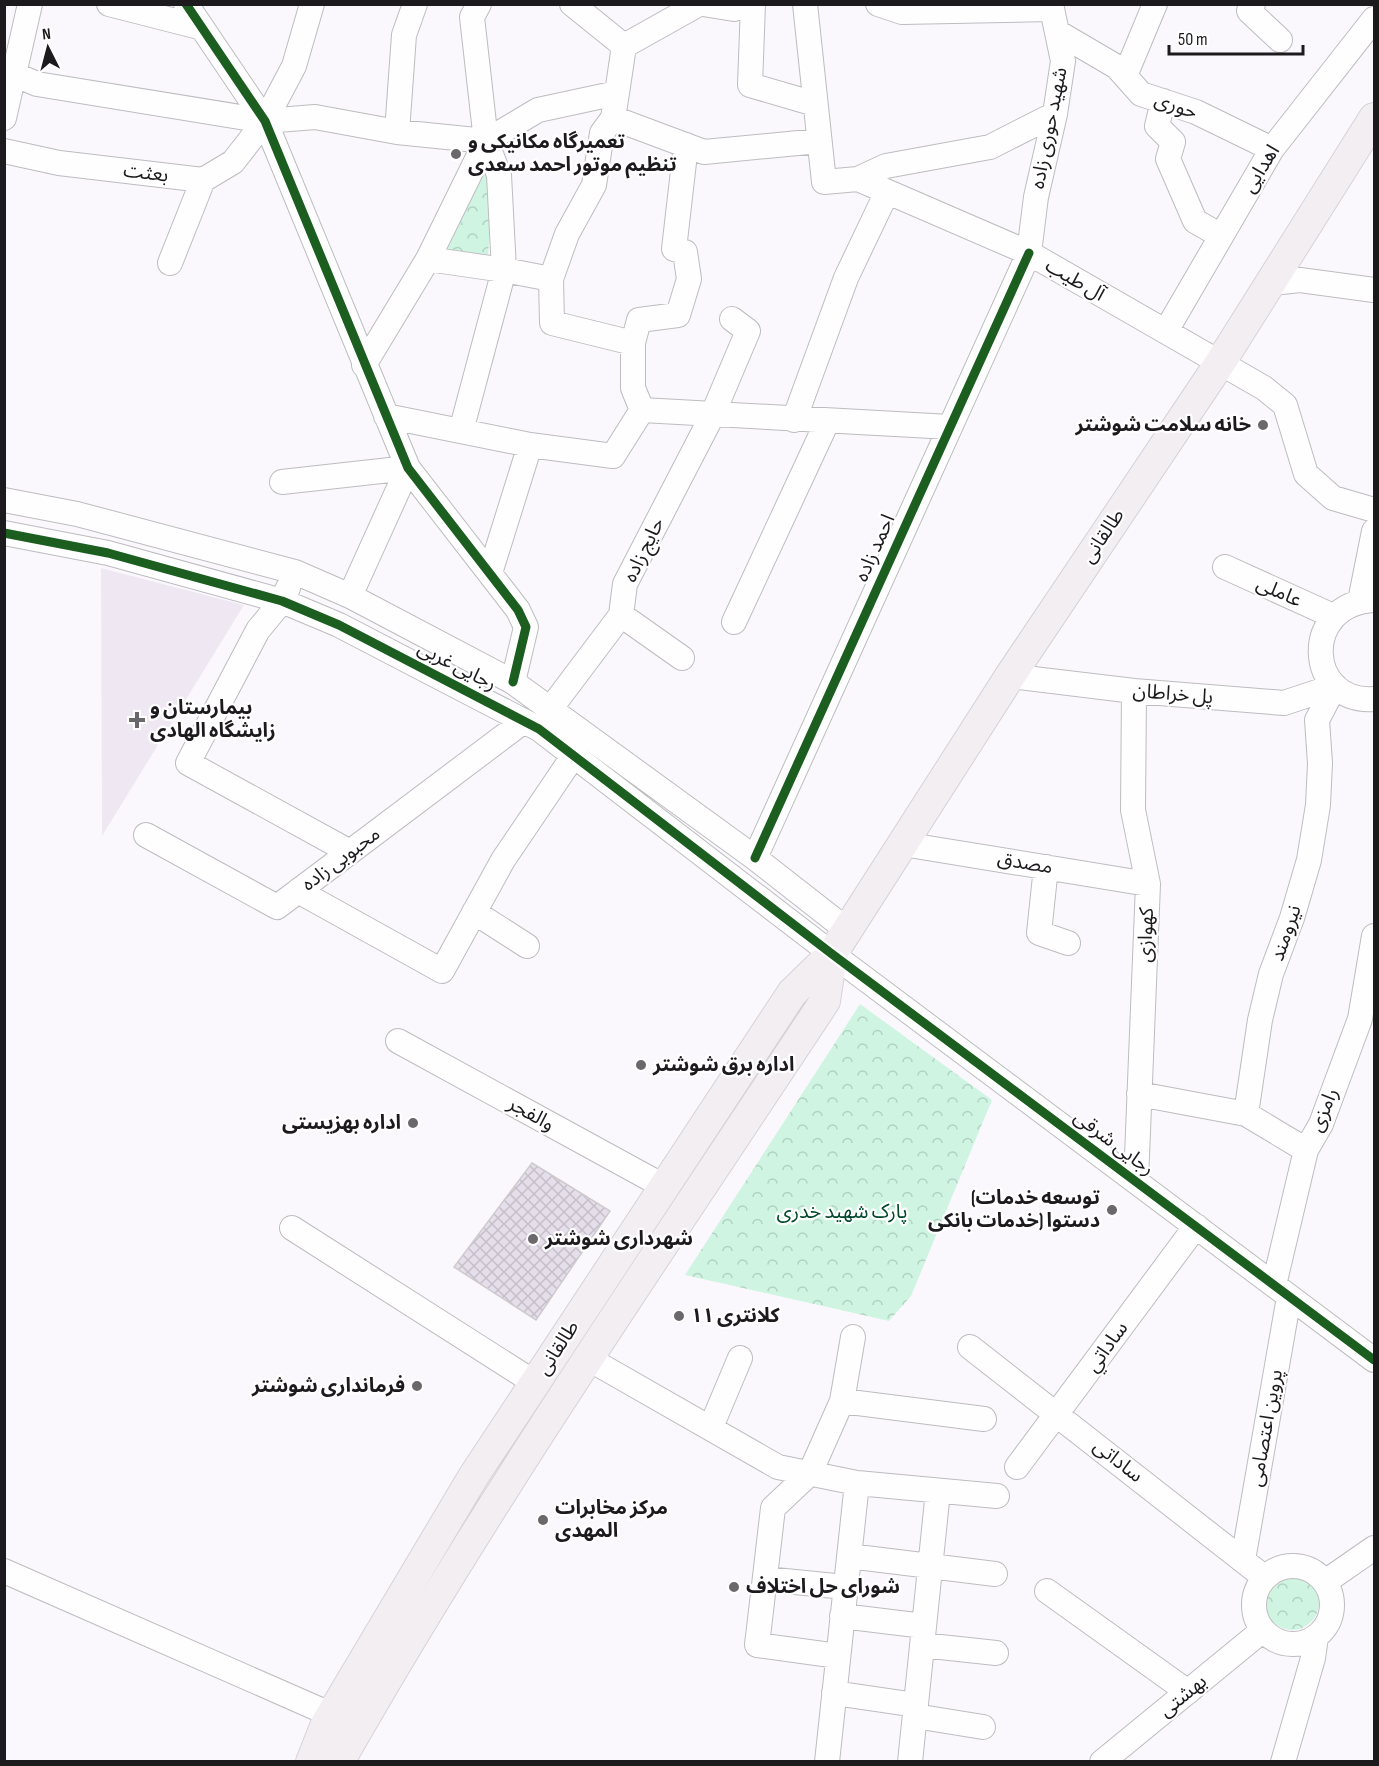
<svg xmlns="http://www.w3.org/2000/svg" width="1379" height="1766" font-family="'Sofia Sans Condensed','Noto Sans Arabic',sans-serif">
<style>
.built{fill:#efe8f3}
.park{fill:url(#park-crowns)}
.building{fill:url(#building-cross-hatch);stroke:#cecbcf;stroke-width:1.5}
.lines{fill:none;stroke-linecap:round;stroke-linejoin:round}
.minor-casing{stroke:#bdbcbf;stroke-width:26}
.major-casing{stroke:#d4d3d6;stroke-width:32}
.minor{stroke:#fefeff;stroke-width:24}
.major{stroke:#f3eef2;stroke-width:30}
.cycleway-casing{stroke:#fff;stroke-width:13}
.cycleway{stroke:#1b5e20;stroke-width:9}
.poi-dot{fill:#6a686b;stroke:#fff;stroke-width:2}
.labels{text-anchor:middle;dominant-baseline:central;stroke-width:4.5;stroke-linejoin:round;paint-order:stroke}
.street-label{font-size:20px;fill:#1c1a1d;stroke:#fff}
.poi-label{font-size:20px;font-weight:bold;fill:#1c1a1d;stroke:#fff;text-anchor:start}
.park-label{font-size:20px;fill:#00472c;stroke:#fff}
</style>
<defs>
<pattern id="park-crowns" width="20" height="18" patternUnits="userSpaceOnUse" patternTransform="scale(1.5)"><rect width="20" height="18" fill="#cff5e2"/><path d="M2 6a3 3 0 1 1 6 0M12 15a3 3 0 1 1 6 0" fill="none" stroke="#b1d1c1"/></pattern>
<pattern id="building-cross-hatch" width="8" height="8" patternUnits="userSpaceOnUse" patternTransform="scale(1.5)"><rect width="8" height="8" fill="#e6dfeb"/><path d="M0 0l8 8M0 8l8-8" fill="none" stroke="#c5bfc9"/></pattern>
</defs>
<rect width="100%" height="100%" fill="#fbf8fd"/>
<path class="built" d="M101 568 244 605 102 836Z"/>
<path class="park" d="M479 171 488 172 492 186 488 260 444 252Z
M860 1004 992 1100 911 1296 889 1321 685 1275Z
M1265 1603a27 27 0 1 1 54 0a27 27 0 1 1-54 0Z"/>
<path class="building" d="M532 1163 610 1211 536 1320 454 1267Z"/>
<g class="lines">
<g class="minor-casing">
<path id="minor" d="M109 4 199 27
M186 4 265 121 408 468 518 610 526 627 513 682
M479 4 472 17 486 141
M572 4 624 46 617 93
M703 4 734 9 745 4
M753 4 750 85 815 104
M805 4 824 182 858 179 886 166 990 147 1055 114
M878 4 902 12 1051 9
M1253 4 1249 11 1280 40
M1059 33 1117 67 1141 94 1196 112 1272 149
M624 46 699 4
M4 70 37 84 265 121 315 117 397 132 486 141 538 110 617 93 613 118 704 152 819 141
M1125 76 1155 4
M1163 101 1157 126 1173 142 1168 159 1195 221 1221 236
M4 118 30 4
M613 118 602 133 594 185 567 234 551 279 552 323 633 343 639 320 678 315 689 279 685 252 674 249 686 145
M397 132 404 35 415 4
M4 151 59 163 203 180 233 162 265 121 294 66 312 4
M858 179 1029 253 1264 388 1285 405 1306 474 1333 498 1374 510
M170 263 203 180
M1272 283 1300 280 1374 290
M1166 331 1272 149 1374 19
M633 343V388L642 410
M364 365 428 259
M386 416 530 445
M794 420 846 278 886 194
M461 431 504 270 428 259 486 141 499 175 504 270 551 279
M282 482 408 468
M4 500 77 514 295 572 350 596 513 682 755 858 847 930
M4 533 108 553 282 601 339 625 539 729 832 954 1374 1360
M1225 567 1333 616
M490 573 530 445 613 456 642 410 950 427
M288 588 282 601 258 630 188 763 350 852
M350 596 408 468
M1374 600C1300 604 1306 704 1374 699
M1360 601 1374 531
M621 615 682 658
M734 622 827 422
M1010 676 1134 691 1284 703 1335 686
M1134 691 1133 810 1148 884 1136 1181
M551 708 621 615 625 584 712 416 748 331 732 319
M146 835 277 907 524 721
M903 844 1148 884
M755 858 1029 253 1036 197 1055 114 1063 61 1051 4
M1046 867 1039 933 1068 943
M298 891 442 971 503 860 574 755
M474 912 527 946
M398 1041 665 1187
M1139 1094 1246 1114 1306 1150
M1246 1114 1260 1020 1271 974 1292 918 1309 860 1318 805 1320 763 1317 720 1335 686
M292 1228 535 1383
M1274 1285 1306 1150 1321 1124 1360 1019 1374 936
M970 1347 1264 1577
M589 1359 778 1467 857 1483 827 1762
M842 1401 984 1419
M711 1427 740 1358
M1017 1467 1196 1226
M857 1483 997 1496
M849 1556 995 1574
M1243 1560 1289 1297
M1254 1605a39 39 0 1 1 78 0a39 39 0 1 1-78 0Z
M4 1571 332 1715
M765 1579 845 1587
M1325 1582 1374 1548
M1047 1591 1188 1692
M842 1616 924 1626
M922 1645 996 1653
M838 1656 757 1645 773 1508 810 1473 842 1401 853 1337
M834 1693 916 1705
M915 1716 983 1727
M910 1762 938 1491
M1102 1762 1263 1630
M1283 1762 1313 1658 1316 1637"/>
</g>
<g class="major-casing">
<path id="major" d="M832 954 1010 676 1220 363 1374 118
M311 1762 326 1724 473 1477 792 993 832 954 825 1001C659 1252 488 1500 339 1762"/>
</g>
<use href="#minor" class="minor"/>
<use href="#major" class="major"/>
<g class="cycleway-casing">
<path id="cycleway" d="M186 4 265 121 408 468 518 610 526 627 513 682
M4 533 108 553 282 601 339 625 539 729 832 954 1374 1360
M755 858 1029 253"/>
</g>
<use href="#cycleway" class="cycleway"/>
</g>
<g class="poi-dot">
<circle cx="456" cy="154" r="6"/>
<circle cx="1263" cy="425" r="6"/>
<path d="M134 711h6v6h6v6h-6v6h-6v-6h-6v-6h6z"/>
<circle cx="641" cy="1065" r="6"/>
<circle cx="413" cy="1123" r="6"/>
<circle cx="1112" cy="1210" r="6"/>
<circle cx="533" cy="1239" r="6"/>
<circle cx="679" cy="1316" r="6"/>
<circle cx="417" cy="1386" r="6"/>
<circle cx="543" cy="1520" r="6"/>
<circle cx="734" cy="1587" r="6"/>
</g>
<g class="labels">
<g class="street-label">
<text transform="translate(1176 106) rotate(19)">حوری</text>
<text transform="translate(1049 128) rotate(-79)">شهید حوری زاده</text>
<text transform="translate(1261 169) rotate(-58)">اهدایی</text>
<text transform="translate(146 173) rotate(7)">بعثت</text>
<text transform="translate(1075 280) rotate(30)">آل طیب</text>
<text transform="translate(1103 536) rotate(-56)">طالقانی</text>
<text transform="translate(875 548) rotate(-66)">احمد زاده</text>
<text transform="translate(644 550) rotate(-64)">حایج زاده</text>
<text transform="translate(1279 592) rotate(24)">عاملی</text>
<text transform="translate(457 666) rotate(27)">رجایی غربی</text>
<text transform="translate(1173 694) rotate(5)">پل خراطان</text>
<text transform="translate(341 859) rotate(-37)">محبوبی زاده</text>
<text transform="translate(1025 863) rotate(9)">مصدق</text>
<text transform="translate(1286 933) rotate(-71)">نیرومند</text>
<text transform="translate(1146 935) rotate(-88)">کهوازی</text>
<text transform="translate(1324 1110) rotate(-67)">رامزی</text>
<text transform="translate(531 1114) rotate(29)">والفجر</text>
<text transform="translate(1114 1143) rotate(37)">رجایی شرقی</text>
<text transform="translate(1107 1347) rotate(-54)">ساداتي</text>
<text transform="translate(558 1348) rotate(-57)">طالقانی</text>
<text transform="translate(1266 1428) rotate(-80)">پروین اعتصامی</text>
<text transform="translate(1118 1461) rotate(38)">ساداتی</text>
<text transform="translate(1183 1696) rotate(-39)">بهشتی</text>
</g>
<g class="poi-label">
<text x="468" y="142">تعمیرگاه مکانیکی و<tspan x="468" dy="23">تنظیم موتور احمد سعدی</tspan></text>
<text x="1251" y="425" text-anchor="end">خانه سلامت شوشتر</text>
<text x="150" y="708">بیمارستان و<tspan x="150" dy="23">زایشگاه الهادی</tspan></text>
<text x="653" y="1065">اداره برق شوشتر</text>
<text x="401" y="1123" text-anchor="end">اداره بهزیستی</text>
<text x="1100" y="1198" text-anchor="end">(توسعه خدمات<tspan x="1100" dy="23">دستوا (خدمات بانکی</tspan></text>
<text x="545" y="1239">شهرداری شوشتر</text>
<text x="691" y="1316">کلانتری ۱۱</text>
<text x="405" y="1386" text-anchor="end">فرمانداری شوشتر</text>
<text x="555" y="1508">مرکز مخابرات<tspan x="555" dy="23">المهدی</tspan></text>
<text x="746" y="1587">شورای حل اختلاف</text>
</g>
<g class="park-label">
<text x="842" y="1212">پارک شهید خدری</text>
</g>
</g>
<rect width="1379" height="1766" fill="none" stroke="#1c1a1d" stroke-width="12"/>
<g transform="translate(48 48) rotate(354)" stroke="#ffffff" stroke-width="4.5" paint-order="stroke">
<path d="M0-4.5L10 22L0 15L-10 22Z" fill="#1c1a1d"/>
<text y="-9" font-size="16" font-weight="bold" text-anchor="middle" fill="#1c1a1d">N</text>
</g>
<path d="M1169 45v9h134v-9" fill="none" stroke="#1c1a1d" stroke-width="3"/>
<text x="1178" y="45" font-size="18" fill="#1c1a1d" stroke="#ffffff" stroke-width="4.5" paint-order="stroke">50 m</text>
</svg>
